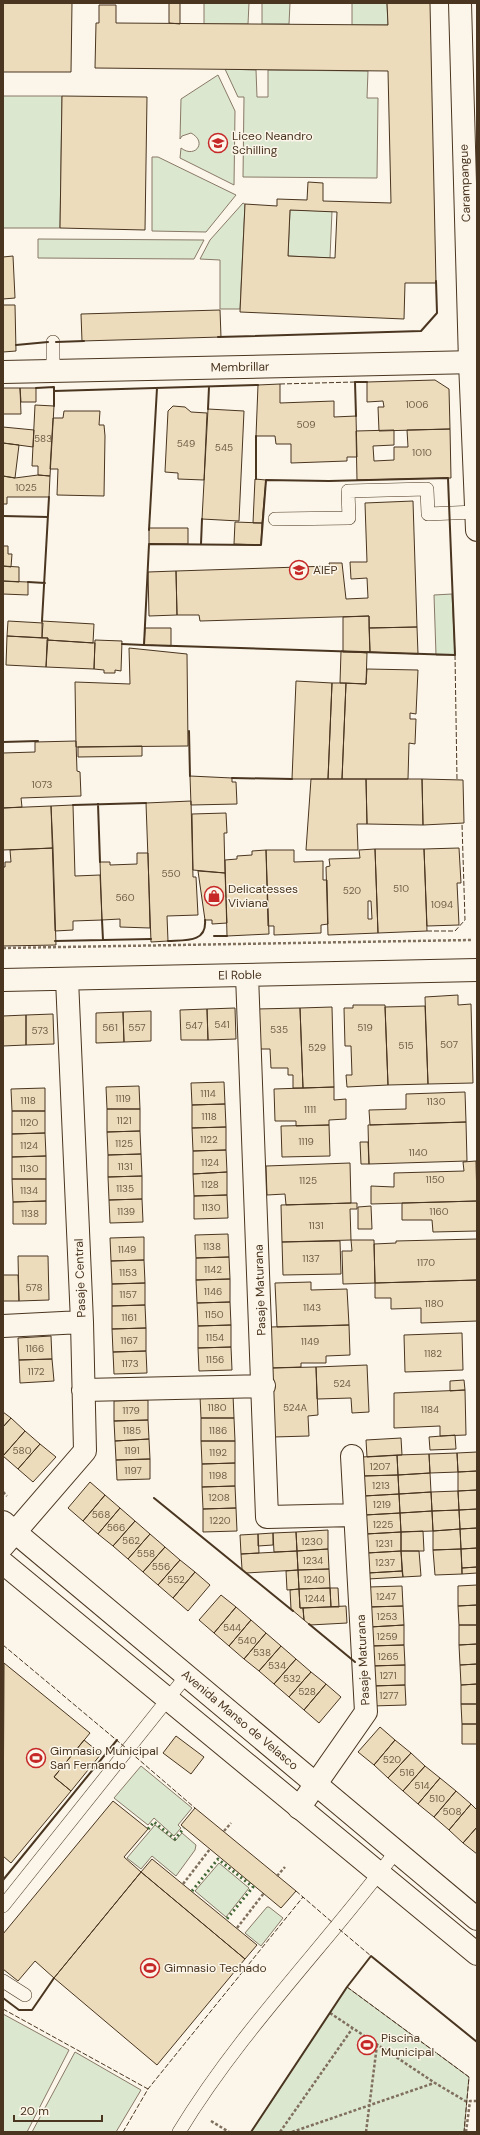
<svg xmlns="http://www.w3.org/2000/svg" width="480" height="2135" font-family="'DM Sans',sans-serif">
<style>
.green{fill:#dce7d0;stroke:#887966}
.building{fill:#ecdcbc;stroke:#4a3520;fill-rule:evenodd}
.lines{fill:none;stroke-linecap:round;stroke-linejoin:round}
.lane-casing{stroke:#4a3520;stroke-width:14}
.street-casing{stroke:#4a3520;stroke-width:24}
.secondary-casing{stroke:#4a3520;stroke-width:24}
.path{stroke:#7f6f5c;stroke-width:2.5;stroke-dasharray:3 2;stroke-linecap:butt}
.lane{stroke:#fbf6e9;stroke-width:13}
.street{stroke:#fbf6e9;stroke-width:22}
.secondary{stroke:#fbf6e9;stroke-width:22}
.hedge{stroke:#436837;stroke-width:3;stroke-dasharray:2 3;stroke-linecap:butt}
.fence{stroke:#4a3520;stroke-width:1;stroke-dasharray:5 2;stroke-linecap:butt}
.wall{stroke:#4a3520;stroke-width:2}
.labels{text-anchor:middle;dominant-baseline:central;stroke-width:3;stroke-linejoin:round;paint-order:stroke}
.number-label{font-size:10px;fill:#725f47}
.poi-label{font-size:12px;fill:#4a3520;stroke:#fbf6e9;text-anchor:start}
.street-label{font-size:12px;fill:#4a3520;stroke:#fbf6e9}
</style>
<rect width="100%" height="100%" fill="#fbf6e9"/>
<path class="green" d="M204 3H249L248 24H204Z
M262 3H290L289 24H262Z
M352 3H387L388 25H352Z
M225 69 256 70 257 97H268V70L368 71 367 98H378L377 178 243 177 244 97H238Z
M218 75 235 111 234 185 180 158 181 148C195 159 208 142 191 133L182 136 180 139 181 99Z
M3 96H62L60 228H3Z
M152 157H158L236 195 206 232 152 231Z
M243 203 245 204 240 309H220V260L200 259 210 240Z
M290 210 332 211 330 258 288 256Z
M38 239 204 240 194 259 38 258Z
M452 594 455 655H436L434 595Z
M141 1766 192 1808 178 1825 181 1828 174 1836 154 1818 148 1825 114 1798Z
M155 1825 175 1841 182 1833 196 1845 195 1850 176 1876 152 1856 141 1869 127 1858Z
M219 1863 249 1888 226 1917 195 1891Z
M267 1907H269L283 1918 261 1946 245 1933Z
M347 1987 469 2077 464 2132H251Z
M3 2014 69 2050 27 2132H3Z
M75 2052 141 2090 116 2132H32Z"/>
<path class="building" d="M3 3H72L71 72H3Z
M169 3H180V24L169 23Z
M387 3H430L436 283H405L404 319 240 312 245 204 277 206V199L307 200 308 182 323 183V201L391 203 388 71 95 68 96 23H99V5H116V23L388 25ZM290 210 337 212 335 258 288 256Z
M62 96 147 97 145 230 60 228Z
M13 256 15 298 3 299V257Z
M3 305H15L16 351 3 352Z
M220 310 221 337 82 341 81 314Z
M435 380 449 389 450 429 379 431 378 407H384L383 401 367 402V382Z
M280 384V403L334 401V417L356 416 357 457H347V461L291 463V444H276L275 436H256L258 385Z
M3 388H20L21 414H3Z
M20 388H36V402H21Z
M35 405 54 406 50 476 38 475V466H32Z
M173 406 185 407 191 412 207 413 204 480 178 479V473L165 472 168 411Z
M208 409 244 411 239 521 202 519Z
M64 411H100L99 425H104L105 436 104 496 57 495 58 469H50L53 418H63Z
M3 427 34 430 33 447 3 443Z
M450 429 451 478 357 480 356 431 394 430V445L373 446 374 461 394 460V447H408L407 430Z
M3 443 19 445 15 478 3 476Z
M38 475 50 476 49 497H7V504H3V476L15 478Z
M255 479 266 480 262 523H253Z
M413 501 417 627 369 628V616L200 621 199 615H177L176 571 330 566 329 563H342L346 599 368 598 367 578 351 579 350 562H367L365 503Z
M235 522 262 523 261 545 234 544Z
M149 528H188V544H149Z
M3 546H8V554H12L11 567 3 566Z
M3 566 19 567V582L3 581Z
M176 571 177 615 149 616 148 572Z
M3 581 28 582V595L3 594Z
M369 616 370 652H343V617Z
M8 621 43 623 42 638 7 636Z
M42 621 94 624 93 643 47 640 48 638H42Z
M417 627 418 654 370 652 369 628Z
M145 628H171V646L144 645Z
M7 636 48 638 46 667 6 665Z
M47 640 95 643 94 669 46 667Z
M95 640 122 641 121 671 115 670V673H104V670L94 669Z
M129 648 187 654 188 746 76 747 75 682 130 684Z
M341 651 367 653 366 684 340 683Z
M367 669 418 670 416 714 410 713V719H416L415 744 409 743 408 779H342L346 683 366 684Z
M296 681 332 683 328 779H292Z
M332 683H346L342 779H328Z
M76 741 77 771 80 772 81 796 21 798 22 807 3 808V753L35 752V742Z
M142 746V756L78 757V747Z
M190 776 232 778V782H236L237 804 191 805Z
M311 779H366L367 824H357L358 850H306Z
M366 779H422L423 825 367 824Z
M422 779 463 780 464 823 423 825Z
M191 801 193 877H196L198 915 167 916 168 941 151 942 146 803Z
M73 805 75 876 100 875 102 920 73 921V930L55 931 51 806Z
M51 806 53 848 3 850V808Z
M226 813 227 833H224L225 873 193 870 192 814Z
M53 848 56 945 3 946V867H5V862H11L10 850Z
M459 848 461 883H457L459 925 427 926 424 849Z
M375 849 378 933 328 935 326 867 330 866 329 859 360 858 359 850ZM368 901H371L372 919H368Z
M375 849H424L427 931 378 933Z
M266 850H294V862L323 861V880H327L328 924 321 925V933L274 935V926H268Z
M266 850 269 934 227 936 225 860 237 859V856L252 855V851Z
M137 853H148L150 928 120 927V919L102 920 100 862H110V865L137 864Z
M198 871 225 873 227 923 212 924V920H205Z
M458 995V1005L471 1004 473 1083 428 1084 425 997Z
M353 1005H385L388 1085 347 1087 346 1075H352L351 1046H345L344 1008H353Z
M425 1006 428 1084 388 1085 385 1007Z
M332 1007 334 1087 303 1088 300 1008Z
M235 1008 236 1039 208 1040 207 1009Z
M300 1008 303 1088H293V1075H288V1068H271L270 1049H258L257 1009Z
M207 1009 208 1040H181L180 1010Z
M151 1011V1041L124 1042 123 1012Z
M123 1012 124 1042 96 1043V1013Z
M53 1014 54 1044 26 1045V1015Z
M26 1015V1045L3 1046V1016Z
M224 1082 225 1104 192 1105 191 1083Z
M139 1086 140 1109H107L106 1087Z
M334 1087V1100L346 1099V1119L329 1120V1125L296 1126V1121H275L274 1089Z
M45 1088V1111H12L11 1089Z
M465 1092 466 1122 370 1125 369 1110 406 1109V1094Z
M225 1104 226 1127 192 1128V1105Z
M107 1109H140V1131L107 1132Z
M12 1111H45V1133L12 1134Z
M466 1122 467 1161 369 1164 368 1125Z
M329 1125 330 1156 282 1157 281 1126Z
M226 1127V1150L193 1151 192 1128Z
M140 1131 141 1154 108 1155 107 1132Z
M45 1133 46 1156 12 1157V1134Z
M360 1142H368L369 1164H361Z
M226 1150 227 1172 193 1174V1151Z
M141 1154 142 1176 108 1177V1155Z
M46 1156V1179H12V1157Z
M476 1161 477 1201 371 1204V1186L394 1187V1173L464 1171 463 1162Z
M350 1163 351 1203 286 1205 285 1194 267 1195 266 1166Z
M227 1172V1195L194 1196 193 1174Z
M142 1176V1199L109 1200 108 1177Z
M12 1179H46V1201L13 1202Z
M227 1195 228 1218 194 1219V1196Z
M142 1199 143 1222 110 1223 109 1200Z
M46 1201V1224H13V1202Z
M477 1201V1231L433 1232 432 1220H402V1203Z
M351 1203H357V1209H350L351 1240 282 1242 281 1205Z
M371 1206 372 1229H358V1207Z
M228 1234 229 1257 196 1258 195 1235Z
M144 1237V1260L111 1261 110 1238Z
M477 1239V1280L375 1283 374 1244 396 1243V1241Z
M351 1240H374L375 1283 343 1284 342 1251H352Z
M340 1241 341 1274 283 1275 282 1242Z
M18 1256H48L49 1300 19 1301Z
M229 1257 230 1279 196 1280V1258Z
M144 1260 145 1283 112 1284 111 1261Z
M3 1275H18L19 1301H3Z
M230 1279V1302L197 1303 196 1280Z
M477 1280V1321L421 1323V1308L391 1309V1298H375V1283Z
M311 1282V1290L347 1289 349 1325 277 1327 275 1283Z
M145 1283V1305L112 1306V1284Z
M230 1302 231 1325 198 1326 197 1303Z
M145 1305 146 1328 112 1329V1306Z
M231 1325V1347L198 1348V1326Z
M349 1325 350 1355 326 1356V1363H301V1367L271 1368 270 1327Z
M146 1328V1351L113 1352 112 1329Z
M462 1333 463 1370 405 1372 404 1335Z
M51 1336 52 1359 19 1360 18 1338Z
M231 1347 232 1370 199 1371 198 1348Z
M146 1351 147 1373 114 1374 113 1352Z
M52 1359 54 1381 20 1383 19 1360Z
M367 1365 369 1412 352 1413 351 1398 317 1399 316 1367Z
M316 1367 318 1415 308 1416 309 1436 273 1437 271 1368Z
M464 1380 465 1390 450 1391V1381Z
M465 1390 466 1435 440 1436V1426L394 1428V1393Z
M233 1395 234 1418H201L200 1396Z
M148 1400V1420L114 1421V1401Z
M3 1412 11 1418 3 1427Z
M11 1418 25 1431 3 1456V1427Z
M201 1418H234L235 1441H201Z
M148 1420 149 1439 115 1441 114 1421Z
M25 1431 40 1444 18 1469 3 1456Z
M455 1435 456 1449 430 1450 429 1437Z
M401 1438 402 1455 367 1457 366 1440Z
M149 1439 150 1459 116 1460 115 1441Z
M201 1441H235V1463L202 1464Z
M40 1444 56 1457 33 1482 18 1469Z
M477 1452V1471L458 1472 457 1453Z
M457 1453 458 1472 430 1473 429 1454Z
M429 1454 430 1473 398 1475 397 1455Z
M397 1455 398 1475 363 1476 362 1457Z
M150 1459V1479L117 1480 116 1460Z
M235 1463V1486L202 1487V1464Z
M477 1471V1490L458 1491V1472Z
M430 1473 431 1492 399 1494 398 1475Z
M398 1475 399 1494 364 1496 363 1476Z
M90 1482 105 1495 83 1521 68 1508Z
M235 1486 236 1508 203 1509 202 1487Z
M477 1490V1509L459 1510 458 1491Z
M458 1491 459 1510 432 1511 431 1492Z
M431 1492 432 1511 400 1513 399 1494Z
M399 1494 400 1513 365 1515 364 1496Z
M105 1495 120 1508 98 1534 83 1521Z
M120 1508 135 1521 113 1546 98 1534Z
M236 1508 237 1531 203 1532V1509Z
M477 1509V1528L460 1529 459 1510Z
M459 1510 460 1529 433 1531 432 1511Z
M432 1511 433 1531 401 1532 400 1513Z
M400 1513 401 1532 366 1534 365 1515Z
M135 1521 150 1534 128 1559 113 1546Z
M477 1528V1548L461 1549 460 1529Z
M460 1529 461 1549 433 1550V1531Z
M328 1530V1549L297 1551 296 1532Z
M423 1531 424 1551H401V1532Z
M296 1532 297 1551 274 1552 273 1533Z
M401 1532V1551L367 1553 366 1534Z
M273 1533V1545L258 1546V1534Z
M150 1534 165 1547 143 1572 128 1559Z
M258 1534 259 1553 241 1554 240 1535Z
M165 1547 180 1560 158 1585 143 1572Z
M477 1548V1567L462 1568 461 1549Z
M328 1549 329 1569 298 1570 297 1551Z
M461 1549 462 1574 435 1575 433 1550Z
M297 1551 298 1570 246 1573 242 1569 241 1554Z
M401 1551 402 1571 368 1573 367 1553Z
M401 1551H419L421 1576 403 1577Z
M180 1560 195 1572 173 1598 158 1585Z
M477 1567V1573L462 1574V1568Z
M329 1569 330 1588 299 1589 298 1570Z
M298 1570 299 1589 287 1590 286 1571Z
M402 1571 403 1577 368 1579V1573Z
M195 1572 210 1585 188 1611 173 1598Z
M477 1585V1605L458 1606V1586Z
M402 1586 403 1606 369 1607V1587Z
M330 1588 331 1607 300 1608 299 1589Z
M330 1588H338L339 1607H331Z
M299 1589 300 1608H303L304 1620 291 1609 290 1590Z
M221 1595 236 1607 214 1633 199 1620Z
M477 1605V1625H459L458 1606Z
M346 1606 347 1623 310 1625 304 1620 303 1608Z
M403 1606 404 1625 370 1627 369 1607Z
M236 1607 251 1620 229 1646 214 1633Z
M251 1620 266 1633 244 1659 229 1646Z
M404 1625V1645L371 1646 370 1627Z
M459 1625H477V1644L459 1645Z
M266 1633 281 1646 259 1671 244 1659Z
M477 1644V1664L460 1665 459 1645Z
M404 1645 405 1665 371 1666V1646Z
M281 1646 296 1659 274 1684 259 1671Z
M296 1659 311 1672 289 1697 274 1684Z
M4 1663 90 1733 54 1777 71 1791 11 1863 3 1856Z
M477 1664V1684L461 1685 460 1665Z
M405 1665V1685L372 1686 371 1666Z
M311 1672 326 1684 304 1710 289 1697Z
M326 1684 341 1697 319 1723 304 1710Z
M477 1684V1704H461V1685Z
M405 1685 406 1705 372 1706V1686Z
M461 1704H477V1724H462Z
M462 1724H477V1744H462Z
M380 1727 395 1740 374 1765 358 1752Z
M176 1736 204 1757 191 1774 163 1753Z
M84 1740 101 1754 71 1791 54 1777Z
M395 1740 411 1753 388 1778 374 1765Z
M411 1753 425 1766 403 1791 388 1778Z
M425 1766 440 1778 418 1804 403 1791Z
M440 1778 456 1791 434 1817 418 1804Z
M456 1791 471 1804 449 1830 434 1817Z
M113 1801 148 1829 124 1857 141 1872 54 1978 35 1961 18 1981 3 1969V1934Z
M471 1804 477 1810V1827L463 1843 449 1830Z
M195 1808 296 1891 281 1908 181 1825Z
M477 1827V1854L463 1843Z
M152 1859 257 1945 245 1959 141 1872Z
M141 1872 245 1959 157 2065 54 1978Z"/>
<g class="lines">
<g class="lane-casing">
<path id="lane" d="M53 371V342
M275 519 349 518 348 491 427 489 428 514 476 512
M3 1906 187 1675
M3 1981 25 1995
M179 2132C241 2030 326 1945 397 1850"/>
</g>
<g class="street-casing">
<path id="street" d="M3 372 477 362
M247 975 267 1517 355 1515
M3 980 477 970
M3 1326 82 1322
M83 1390 264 1386
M3 1546 85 1451 82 1322 67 979
M299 1808 366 1712 352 1456"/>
</g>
<g class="secondary-casing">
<path id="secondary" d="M460 3 470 362 477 530
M3 1522 477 1919
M3 1563 477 1954"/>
</g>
<path class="path" d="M3 948 471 940
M3 1492 7 1496
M224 1831 231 1823
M277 1876 285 1867
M183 1884 210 1849
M237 1928 264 1893
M330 2013 435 2083 467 2102
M211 2121 229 2132
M280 2132 352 2029
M292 2132 434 2083
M366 2132 377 2045
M466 2132 470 2101H477"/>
<use href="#lane" class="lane"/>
<use href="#street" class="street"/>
<use href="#secondary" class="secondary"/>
<path class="hedge" d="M148 1829 154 1822 175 1839 184 1828
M192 1891 218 1859 253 1887 226 1920"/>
<path class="fence" d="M280 384 355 382
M455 655 457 779
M427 931H455L465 920 462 824
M3 1645 126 1748
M130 1752 195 1808
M296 1891 333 1923
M339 1929 371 1956
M347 1987 469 2077 464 2132
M3 2009 148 2089
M123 2132 148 2089 303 1897"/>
<path class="wall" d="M218 337 421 331 437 313 436 281
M56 342 84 341
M16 345 48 342
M36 388 54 387V391L258 385
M54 406V391
M208 409 209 387
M356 416 355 382H367
M448 478 455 655 144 645 149 544 261 545 266 480 329 481Z
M256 479V436
M3 516 48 517
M149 530 157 388
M201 544 202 519
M28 582 45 583
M42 621 49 497
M122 644 144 645
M189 731 190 776
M3 742 38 741
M232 778 292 779
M98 804 100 862
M73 805 146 803
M102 920 103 940
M214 936H227
M55 941 151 939
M168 941C185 940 207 943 205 920
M154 1498 293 1611
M309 1624 355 1662
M3 1880 117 1740
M3 1998 19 2010H32L54 1978
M251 2132 347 1987 371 1956 477 2042"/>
</g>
<defs>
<g id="school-ring" transform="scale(1)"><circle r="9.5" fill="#fbf6e9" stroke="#c62828" stroke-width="1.5"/><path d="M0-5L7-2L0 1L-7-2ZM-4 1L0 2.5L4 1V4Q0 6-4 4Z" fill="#c62828"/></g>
<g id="university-ring" transform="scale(1)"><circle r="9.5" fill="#fbf6e9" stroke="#c62828" stroke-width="1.5"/><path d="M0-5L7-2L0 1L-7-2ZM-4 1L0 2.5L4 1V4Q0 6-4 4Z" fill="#c62828"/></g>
<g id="shop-ring" transform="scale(1)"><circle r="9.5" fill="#fbf6e9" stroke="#c62828" stroke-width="1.5"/><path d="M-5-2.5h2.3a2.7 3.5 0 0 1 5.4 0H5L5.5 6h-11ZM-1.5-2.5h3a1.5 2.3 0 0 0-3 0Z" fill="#c62828"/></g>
<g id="stadium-ring" transform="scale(1)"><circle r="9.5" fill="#fbf6e9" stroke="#c62828" stroke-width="1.5"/><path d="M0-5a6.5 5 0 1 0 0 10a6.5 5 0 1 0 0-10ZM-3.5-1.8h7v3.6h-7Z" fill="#c62828"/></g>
</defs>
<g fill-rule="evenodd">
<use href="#school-ring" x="218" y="143"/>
<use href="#university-ring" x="299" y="570"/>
<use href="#shop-ring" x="214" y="896"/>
<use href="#stadium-ring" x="36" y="1758"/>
<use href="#stadium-ring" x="150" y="1968"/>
<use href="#stadium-ring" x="367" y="2045"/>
</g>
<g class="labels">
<g class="number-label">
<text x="417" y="404">1006</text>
<text x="306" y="424">509</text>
<text x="43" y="438">583</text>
<text x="186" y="443">549</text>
<text x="224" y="447">545</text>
<text x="422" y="452">1010</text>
<text x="26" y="487">1025</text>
<text x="42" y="784">1073</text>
<text x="171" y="873">550</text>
<text x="401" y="888">510</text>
<text x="352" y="890">520</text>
<text x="125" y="897">560</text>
<text x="442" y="904">1094</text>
<text x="222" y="1024">541</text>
<text x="194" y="1025">547</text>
<text x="110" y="1027">561</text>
<text x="137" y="1027">557</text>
<text x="365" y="1027">519</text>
<text x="279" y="1029">535</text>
<text x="40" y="1030">573</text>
<text x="449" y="1044">507</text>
<text x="406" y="1045">515</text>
<text x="317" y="1047">529</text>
<text x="208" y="1093">1114</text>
<text x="123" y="1098">1119</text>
<text x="28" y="1100">1118</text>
<text x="436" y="1101">1130</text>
<text x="310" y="1109">1111</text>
<text x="209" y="1116">1118</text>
<text x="124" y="1120">1121</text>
<text x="29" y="1122">1120</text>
<text x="209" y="1139">1122</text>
<text x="306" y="1141">1119</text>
<text x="124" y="1143">1125</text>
<text x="29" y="1145">1124</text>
<text x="418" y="1152">1140</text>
<text x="210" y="1162">1124</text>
<text x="125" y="1166">1131</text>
<text x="29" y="1168">1130</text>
<text x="435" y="1179">1150</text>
<text x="308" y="1180">1125</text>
<text x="210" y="1184">1128</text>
<text x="125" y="1188">1135</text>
<text x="29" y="1190">1134</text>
<text x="211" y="1207">1130</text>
<text x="126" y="1211">1139</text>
<text x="439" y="1211">1160</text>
<text x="30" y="1213">1138</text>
<text x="316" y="1225">1131</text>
<text x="212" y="1246">1138</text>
<text x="127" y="1249">1149</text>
<text x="311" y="1258">1137</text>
<text x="426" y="1262">1170</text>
<text x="213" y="1269">1142</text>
<text x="128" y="1272">1153</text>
<text x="34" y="1287">578</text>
<text x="213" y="1291">1146</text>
<text x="128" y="1294">1157</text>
<text x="434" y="1303">1180</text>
<text x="312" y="1307">1143</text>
<text x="214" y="1314">1150</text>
<text x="129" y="1317">1161</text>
<text x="215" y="1337">1154</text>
<text x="129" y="1340">1167</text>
<text x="310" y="1341">1149</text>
<text x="35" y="1348">1166</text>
<text x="433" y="1353">1182</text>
<text x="215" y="1359">1156</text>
<text x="130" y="1363">1173</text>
<text x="36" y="1371">1172</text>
<text x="342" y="1383">524</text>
<text x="217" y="1407">1180</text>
<text x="295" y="1407">524A</text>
<text x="430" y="1409">1184</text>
<text x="131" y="1410">1179</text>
<text x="132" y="1430">1185</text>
<text x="218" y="1430">1186</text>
<text x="22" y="1450">580</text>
<text x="132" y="1450">1191</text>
<text x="218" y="1452">1192</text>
<text x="380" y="1466">1207</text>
<text x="133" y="1470">1197</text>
<text x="218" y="1475">1198</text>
<text x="381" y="1485">1213</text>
<text x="219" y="1497">1208</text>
<text x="382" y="1504">1219</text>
<text x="101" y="1514">568</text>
<text x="220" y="1520">1220</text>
<text x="383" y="1524">1225</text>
<text x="116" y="1527">566</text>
<text x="131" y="1540">562</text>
<text x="312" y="1541">1230</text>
<text x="384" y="1543">1231</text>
<text x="146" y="1553">558</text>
<text x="313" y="1560">1234</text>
<text x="385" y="1562">1237</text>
<text x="161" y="1566">556</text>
<text x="176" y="1579">552</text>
<text x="314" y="1579">1240</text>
<text x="386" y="1596">1247</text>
<text x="315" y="1598">1244</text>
<text x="387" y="1616">1253</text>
<text x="232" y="1627">544</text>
<text x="387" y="1636">1259</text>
<text x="247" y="1640">540</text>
<text x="262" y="1652">538</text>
<text x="388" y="1656">1265</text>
<text x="277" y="1665">534</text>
<text x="388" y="1675">1271</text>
<text x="292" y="1678">532</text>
<text x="307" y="1691">528</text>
<text x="389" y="1695">1277</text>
<text x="392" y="1759">520</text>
<text x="407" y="1772">516</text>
<text x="422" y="1785">514</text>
<text x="437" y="1798">510</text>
<text x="452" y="1811">508</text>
</g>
<g class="poi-label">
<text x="232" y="136">Liceo Neandro<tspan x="232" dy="14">Schilling</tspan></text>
<text x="313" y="570">AIEP</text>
<text x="228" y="889">Delicatesses<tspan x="228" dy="14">Viviana</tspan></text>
<text x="50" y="1751">Gimnasio Municipal<tspan x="50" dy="14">San Fernando</tspan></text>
<text x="164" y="1968">Gimnasio Techado</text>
<text x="381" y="2038">Piscina<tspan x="381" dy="14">Municipal</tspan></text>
</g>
<g class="street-label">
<text transform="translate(465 183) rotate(-92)">Carampangue</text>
<text transform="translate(240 367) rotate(-1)">Membrillar</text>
<text transform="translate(240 975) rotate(-1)">El Roble</text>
<text transform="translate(80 1278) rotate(-92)">Pasaje Central</text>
<text transform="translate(260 1290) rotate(-92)">Pasaje Maturana</text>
<text transform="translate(363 1660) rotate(-93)">Pasaje Maturana</text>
<text transform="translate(240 1720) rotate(40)">Avenida Manso de Velasco</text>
</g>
</g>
<rect width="480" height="2135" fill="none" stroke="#4a3520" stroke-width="8"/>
<path d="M14 2115v6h88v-6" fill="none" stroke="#4a3520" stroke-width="2"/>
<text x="20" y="2115" font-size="12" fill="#4a3520" stroke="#fbf6e9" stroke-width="3" paint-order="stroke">20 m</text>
</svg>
